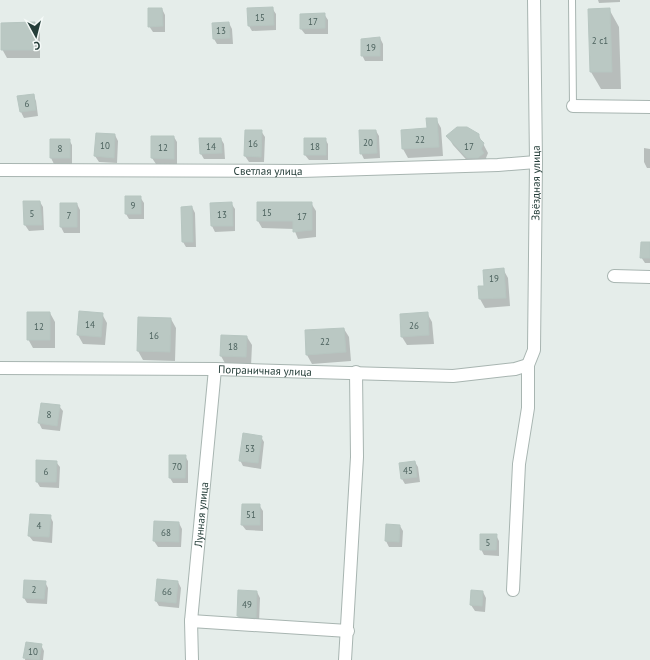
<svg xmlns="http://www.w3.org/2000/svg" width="650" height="660" font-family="'PT Sans',sans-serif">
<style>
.shadow{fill:#0003}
.building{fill:#bac8c3;stroke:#b7c6c1}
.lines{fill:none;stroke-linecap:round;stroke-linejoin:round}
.service-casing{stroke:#a8b5b1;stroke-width:8}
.minor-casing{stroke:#a8b5b1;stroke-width:14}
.service{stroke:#fff;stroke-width:6}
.minor{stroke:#fff;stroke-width:12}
.labels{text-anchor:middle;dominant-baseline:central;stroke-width:4;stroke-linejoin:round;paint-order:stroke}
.number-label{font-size:9px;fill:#4a605c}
.street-label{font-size:11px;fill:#253e39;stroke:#f5faf8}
</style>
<rect width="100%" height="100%" fill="#e5edea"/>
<path class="shadow" d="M598 0H620V2L599 3Z
M272 8 276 14V30L252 31 249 26Z
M162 9 165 15V32H153L149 26Z
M609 9 619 27 621 89H601L591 72Z
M324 14 328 20V34H305L301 29Z
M229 23 232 29 233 44H217L214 39Z
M35 24 40 32V58H7L2 49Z
M380 38 383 44V61H365L362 55Z
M33 95 36 101 38 116 24 118 21 112 19 97Z
M436 119 441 128 443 156 408 158 403 149 402 131 428 129Z
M261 131 265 137 264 162H249L245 156Z
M376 131 379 136 380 158 364 159 361 153Z
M97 134 115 135 118 141 117 163 99 162 95 156Z
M478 134 488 153 486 158 489 163 473 167 453 145 448 136Z
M152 137H174L177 142V164H156L152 158Z
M221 139 224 144 225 159H204L201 154Z
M325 139 328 144V160H309L305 155Z
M51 140H69L72 145V164H54L51 158Z
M644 148 650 149V168H647L644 162Z
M140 197 144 203V219H129L126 214Z
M24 202H40L43 207 44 230 29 231 25 225Z
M231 203 235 209V231L215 232 212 226Z
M311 203 316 211V237L298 239 294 229 262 228 258 221Z
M77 204 80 210V233H64L61 227Z
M192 207 195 213 196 247H186L183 242Z
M650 243V263H645L641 257Z
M503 269 508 278 510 306 485 308 480 299 479 287H485Z
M50 313 55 322V348H33L28 339Z
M427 313 432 322 434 344 407 345 402 337Z
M102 314 107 323 105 345 83 344 78 335Z
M139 318 171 319 176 328 175 361 143 360 138 351Z
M344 329 349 337 351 361 312 364 307 355Z
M222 336 247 337 252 345 251 366 226 365 221 356Z
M59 406 63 411 60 431 42 429 39 423Z
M261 437 264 442 261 469 243 466 240 460Z
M185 456 188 461V483H173L170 478Z
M56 462 60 467 59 488 40 487 37 482Z
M415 462 418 467 420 482 405 484 402 479Z
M259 505 263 511V531L246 530 242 525Z
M50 516 53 522 52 543 33 541 29 536Z
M179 523 182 529 181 547H158L154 541Z
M400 526 403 531 402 547H389L386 541Z
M496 535 499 541V556L484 555 481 549Z
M45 582 48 588 47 604 27 603 24 598Z
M178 582 181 588 179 608 159 606 156 601Z
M239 591 257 592 260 598 259 623 241 622 238 616Z
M472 591 483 592 486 598 485 612 475 611 471 605Z
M27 643 41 645 44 651 43 660H25Z"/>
<path class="building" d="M273 7 274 25 248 26 247 8Z
M148 8H162L163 26 148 27Z
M610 8 612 72H590L588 9Z
M325 13V28L300 29V14Z
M35 22V50H1V23Z
M229 22 230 38 213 39 212 23Z
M380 37V56H361V39Z
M34 94 36 110 20 112 17 96Z
M426 118H437L439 147 402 149 401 130 427 128Z
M457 127H467L479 134V138L484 143 481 149 484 153 478 158H467L446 136Z
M245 130H262L261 157 244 156Z
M359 130H376L377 153 360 154Z
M96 133 115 134 114 158 94 156Z
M151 136H174V159L151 158Z
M199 138H221L222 153 200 154Z
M304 138H326V155H304Z
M50 139H70V158H50Z
M125 196H141V214H125Z
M23 201H40L42 225H24Z
M232 202 233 226H211L210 203Z
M257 202H312V230L293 232V221H257Z
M60 203H77V227H60Z
M192 206 193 242H182L181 207Z
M641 242H650V258H640Z
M504 268 506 298 479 299 478 286H484L483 270Z
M79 311 103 313 101 337 77 335Z
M27 312H50V340H27Z
M428 312 429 335 401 337 400 314Z
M138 317 171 318 170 352 137 351Z
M344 328 346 352 306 355 305 330Z
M221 335 247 336 246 357 220 356Z
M41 403 60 405 57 426 38 423Z
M243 433 262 436 258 463 239 461Z
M169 455H186L185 478H169Z
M36 460 57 461 56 482H36Z
M415 461 417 477 401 479 399 463Z
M242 504H260V525H241Z
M30 514 51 515 49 537 28 536Z
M154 521 179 522V542L153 541Z
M386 524 400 525 399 542 385 541Z
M480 534H497L496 550H480Z
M157 579 178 581 176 603 155 601Z
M24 580 46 581 44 599 23 598Z
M238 590 257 591 256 618 237 616Z
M471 590 483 591 482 606 470 605Z
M26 642 42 644 39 660 23 658Z"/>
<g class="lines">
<g class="service-casing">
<path id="service" d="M572 0 573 106"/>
</g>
<g class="minor-casing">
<g id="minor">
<path d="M573 106 650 107"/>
<path id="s1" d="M0 170 301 171 498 165 536 162"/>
<path d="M614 276 650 277"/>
<path id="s2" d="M0 368 215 369 453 376 515 369 528 365"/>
<path id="s3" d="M513 590 519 464 528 408V365L534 350 536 162 534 0"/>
<path d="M191 621 348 631"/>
<path id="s4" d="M192 660 191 621 215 369"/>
<path d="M345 660 357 457 356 372"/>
</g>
</g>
<use href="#service" class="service"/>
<use href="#minor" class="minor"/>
</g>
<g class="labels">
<g class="number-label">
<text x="260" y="17">15</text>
<text x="313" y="21">17</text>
<text x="221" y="30">13</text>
<text x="600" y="40">2 с1</text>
<text x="371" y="47">19</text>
<text x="27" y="103">6</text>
<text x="420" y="139">22</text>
<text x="368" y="142">20</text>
<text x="253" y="143">16</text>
<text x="105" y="145">10</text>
<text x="211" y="146">14</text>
<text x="315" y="146">18</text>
<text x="469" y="146">17</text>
<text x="163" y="147">12</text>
<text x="60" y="148">8</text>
<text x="133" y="205">9</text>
<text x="267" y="212">15</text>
<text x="32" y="213">5</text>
<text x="222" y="214">13</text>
<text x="69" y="215">7</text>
<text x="302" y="216">17</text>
<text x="494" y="278">19</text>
<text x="90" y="324">14</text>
<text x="414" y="325">26</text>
<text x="39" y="326">12</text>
<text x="154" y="335">16</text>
<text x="325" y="341">22</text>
<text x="233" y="346">18</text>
<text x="49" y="414">8</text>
<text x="250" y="448">53</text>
<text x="177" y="466">70</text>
<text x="408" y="470">45</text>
<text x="46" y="471">6</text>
<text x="251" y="514">51</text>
<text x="39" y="525">4</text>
<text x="166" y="532">68</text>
<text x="488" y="542">5</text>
<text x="34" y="589">2</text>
<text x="167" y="591">66</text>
<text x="247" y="604">49</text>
<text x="33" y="651">10</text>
</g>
<g class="street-label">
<text stroke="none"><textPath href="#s1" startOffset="268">Светлая улица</textPath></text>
<text stroke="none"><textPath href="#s3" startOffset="409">Звёздная улица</textPath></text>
<text stroke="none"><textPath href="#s2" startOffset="265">Пограничная улица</textPath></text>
<text stroke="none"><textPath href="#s4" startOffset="146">Лунная улица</textPath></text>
</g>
</g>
<g transform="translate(36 36) rotate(173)" stroke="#f5faf8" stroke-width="3" paint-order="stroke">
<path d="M0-3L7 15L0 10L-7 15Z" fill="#253e39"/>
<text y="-6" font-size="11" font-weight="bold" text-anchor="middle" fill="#253e39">С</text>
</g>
</svg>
